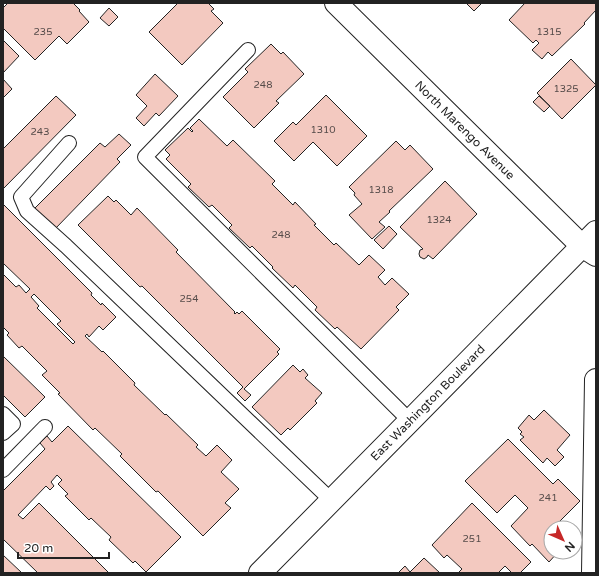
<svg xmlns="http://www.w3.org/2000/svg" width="599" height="576" font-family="'Varela Round',sans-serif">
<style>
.building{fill:#f3c9c0;stroke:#222;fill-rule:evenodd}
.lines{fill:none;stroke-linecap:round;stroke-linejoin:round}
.lane-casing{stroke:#222;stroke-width:16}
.street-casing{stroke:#222;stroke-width:24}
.secondary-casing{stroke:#222;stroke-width:24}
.lane{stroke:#fff;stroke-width:14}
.street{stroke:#fff;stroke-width:22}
.secondary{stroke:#fff;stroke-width:22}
.labels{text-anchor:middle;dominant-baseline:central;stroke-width:3;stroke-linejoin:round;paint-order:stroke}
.number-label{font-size:10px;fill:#564c4a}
.street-label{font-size:12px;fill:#222;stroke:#fff}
</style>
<rect width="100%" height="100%" fill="#fff"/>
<path class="building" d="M8 3H73L80 10 79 11 89 22 67 44 59 36 35 60 3 28V8Z
M178 3H208L214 9 211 11 223 23 182 65 149 32Z
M466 3H482L474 11Z
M525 3H596V10L584 23 585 24 552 56 548 52 542 59 532 50 539 43 536 40 533 43 509 20Z
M109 8 118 17 109 26 100 18Z
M3 40 19 56 3 73Z
M271 44 281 54 283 52 304 74 276 101 279 103 254 128 223 97 248 72 245 69Z
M571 59 596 85 562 119 537 93Z
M155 74 178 96 159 116 156 113 144 126 136 118 147 106 136 95Z
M3 79 12 89 3 98Z
M326 95 367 136 337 166 313 142 294 161 274 141 293 122 296 125Z
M56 96 76 115 3 189V149Z
M539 96 550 106 544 112 533 102Z
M199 119 227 146 233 140 275 181 272 184 293 205 295 202 316 224 314 225 334 245 336 243 359 265 369 255 385 270 378 277 385 285 392 278 409 294 396 307 399 310 361 349 337 327 335 329 315 310 317 307 295 285 293 288 272 268 273 267 252 246 250 248 229 228 232 225 212 205 209 207 188 187 191 184 166 159 170 155 165 150 188 128 192 132 193 131 190 128Z
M119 134 131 145 117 159 120 162 54 230 33 210 100 143 105 147Z
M396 141 405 150 410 145 433 169 389 211 390 212 379 222 385 227 372 239 349 215 362 204 354 195 355 193 349 187Z
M445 181 477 214 433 259 428 255 427 257 424 259 420 257 419 254 420 250 423 249 400 227Z
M108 196 114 202 116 200 131 215 137 208 178 250 176 252 235 312 234 313 235 314 237 312 239 314 242 311 280 349 277 352 279 354 244 389 251 395 245 401 237 393 243 387 142 286 140 287 78 225Z
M3 204 92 293 91 295 101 305 102 303 116 317 103 330 99 326 89 337 87 334 85 336 102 352 103 351 135 383 134 385 165 415 166 414 198 445 196 447 206 456 217 445 232 460 221 472 239 489 225 503 231 508 203 536 158 491 156 492 120 456 122 454 95 428 93 430 58 394 60 393 42 375 47 371 22 346 19 348 7 335 9 333 3 327V274L16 287 19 285 26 293 30 289 3 263ZM34 294 61 321 57 324 75 342 73 344 37 308 39 306 31 297Z
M389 226 397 234 383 249 374 240Z
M3 356 45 397 25 417 3 395Z
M293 365 300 372 303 369 308 375 305 378 322 393 315 401 317 403 290 430 288 428 281 435 252 407Z
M544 410 570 435 557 450 564 457 555 466 547 458 543 463 520 440 524 437 520 434 522 432 518 428 529 415 534 420Z
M68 426 181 537 146 572 135 561 133 563 109 540 111 537 91 518 89 520 65 496 68 494 58 484 62 480 57 475 51 482 54 486 50 490 46 486 18 515 23 519 39 503 109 573H38L3 539V491L45 449 40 443 47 436 52 442Z
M508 439 553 484 558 479 580 501 559 522 565 528H551V552H558L549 562 532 544 530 546 511 526 528 508 515 495 497 513 465 481Z
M472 503 531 562 520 573H512L505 566 498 573H460L459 572 462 569 447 555 444 558 432 545Z
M3 555 22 573H3Z
M424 558 440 573H398L405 566 410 572Z"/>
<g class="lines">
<g class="lane-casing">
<path id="lane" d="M248 50 145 157 410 421
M69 143 21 197 27 211 66 246 331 500
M3 414 13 424 3 433
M3 470 45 427"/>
</g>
<g class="street-casing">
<path id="street" d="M593 573 596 380"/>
</g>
<g class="secondary-casing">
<g id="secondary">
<path id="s1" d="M336 3 582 246 596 255"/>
<path id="s2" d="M260 573 596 232"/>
</g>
</g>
<use href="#lane" class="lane"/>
<use href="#street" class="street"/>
<use href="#secondary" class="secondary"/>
</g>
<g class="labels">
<g class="number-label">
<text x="43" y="32">235</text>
<text x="549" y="32">1315</text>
<text x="263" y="85">248</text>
<text x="566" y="89">1325</text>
<text x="323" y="130">1310</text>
<text x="40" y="132">243</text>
<text x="381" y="190">1318</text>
<text x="439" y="220">1324</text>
<text x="281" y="235">248</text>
<text x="189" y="299">254</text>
<text x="548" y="498">241</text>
<text x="472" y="539">251</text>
</g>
<g class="street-label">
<text stroke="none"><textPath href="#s1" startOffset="181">North Marengo Avenue</textPath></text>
<text stroke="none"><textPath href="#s2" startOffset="239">East Washington Boulevard</textPath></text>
</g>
</g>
<rect width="599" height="576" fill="none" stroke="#222222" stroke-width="8"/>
<g transform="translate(563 540) rotate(135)"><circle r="19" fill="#ffffff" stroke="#a7a7a7"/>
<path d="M0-3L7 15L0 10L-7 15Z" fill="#c62828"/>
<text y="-6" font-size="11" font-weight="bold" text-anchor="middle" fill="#222222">N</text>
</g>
<path d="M18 552v6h91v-6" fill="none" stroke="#222222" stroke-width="2"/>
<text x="24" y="552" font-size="12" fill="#222222" stroke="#ffffff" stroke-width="3" paint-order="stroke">20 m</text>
</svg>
